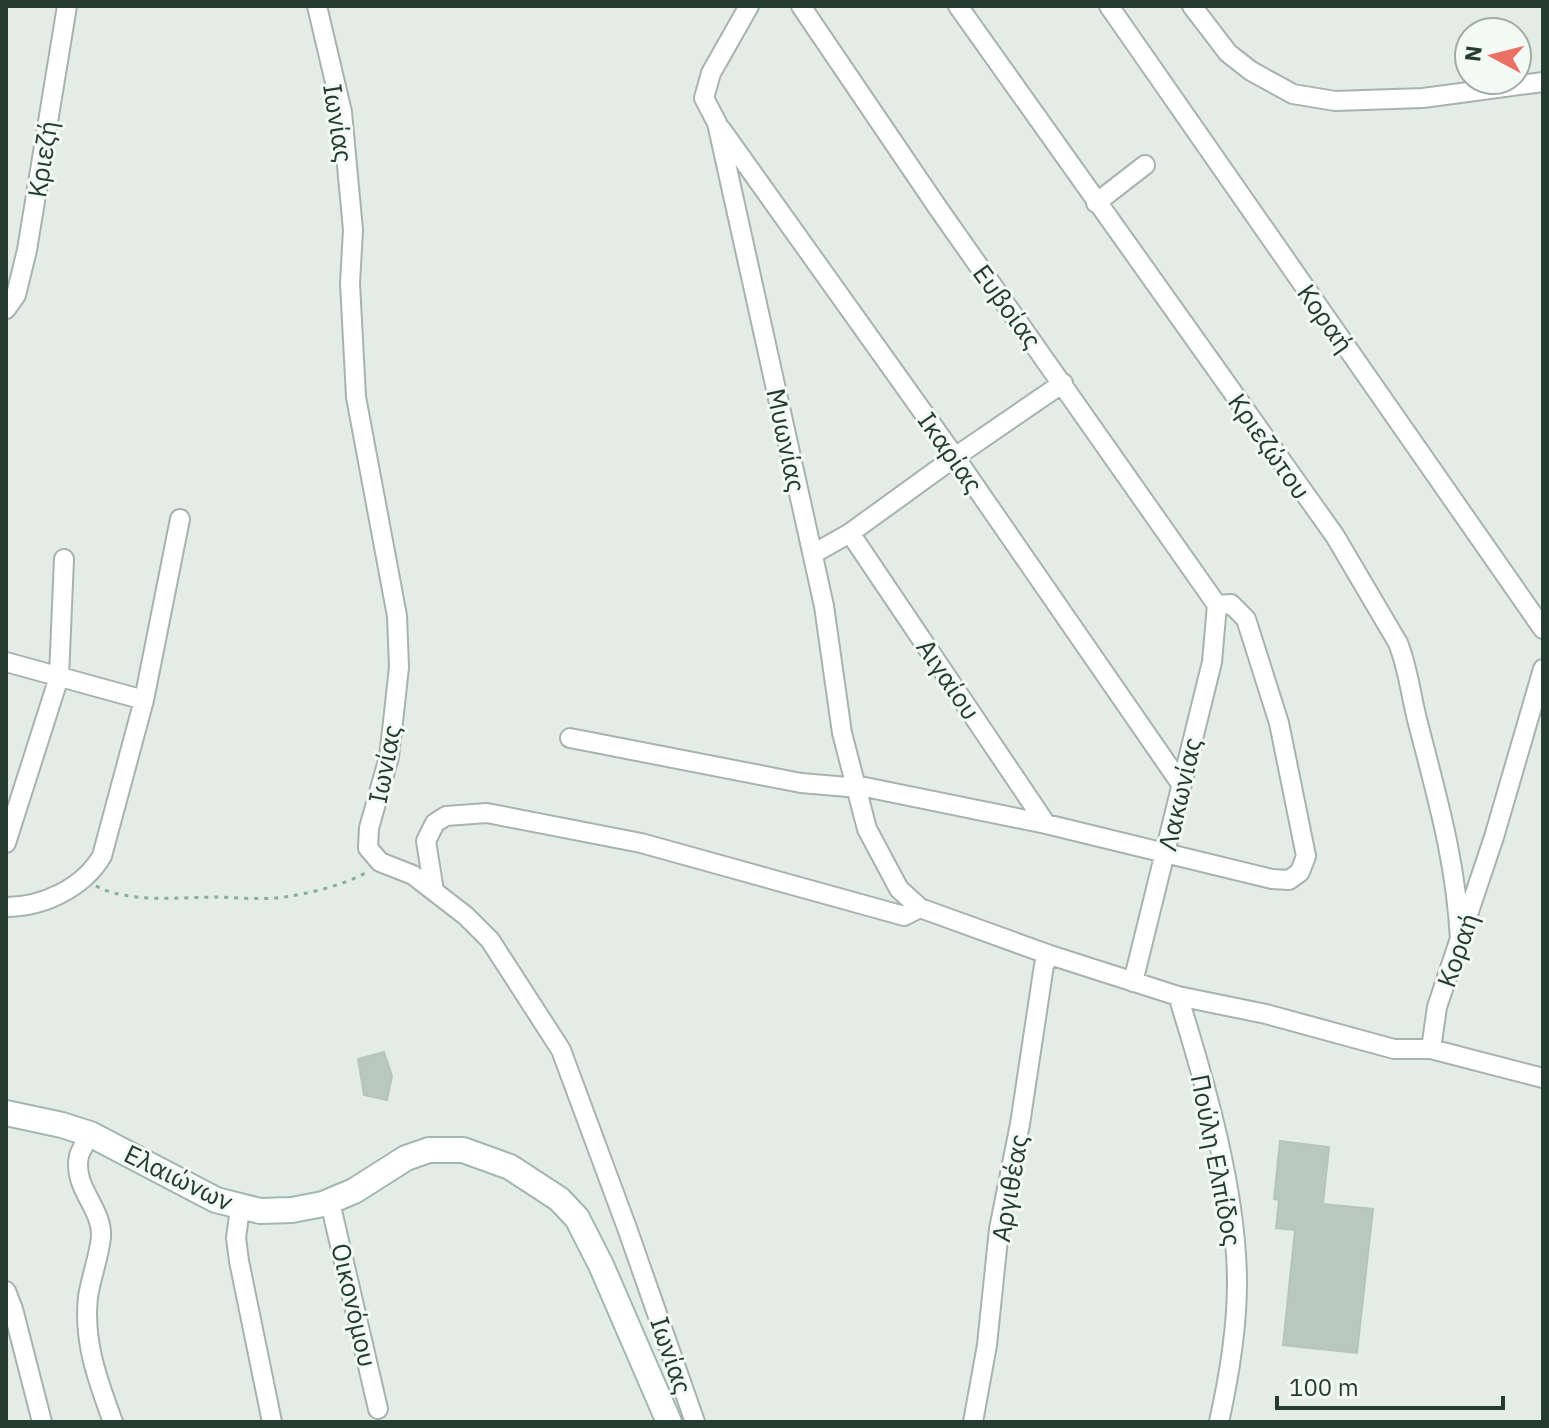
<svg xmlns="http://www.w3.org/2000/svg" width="1549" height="1428" font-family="'IBM Plex Sans',sans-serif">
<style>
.building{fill:#b8c7bf;stroke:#b6c5bc;stroke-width:2}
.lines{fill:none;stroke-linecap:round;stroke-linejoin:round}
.street-casing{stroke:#a6b4ad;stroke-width:22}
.secondary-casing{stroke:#a2b7ad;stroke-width:28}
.path{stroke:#85ae9b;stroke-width:3;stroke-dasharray:4 6;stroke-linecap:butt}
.street{stroke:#fff;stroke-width:18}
.secondary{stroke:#fff;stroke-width:24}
.labels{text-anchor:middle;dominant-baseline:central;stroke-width:6;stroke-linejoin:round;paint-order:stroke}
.street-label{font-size:26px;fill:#243c32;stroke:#f3f9f5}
</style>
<rect width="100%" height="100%" fill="#e3ece7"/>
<path class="building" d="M384 1052 392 1076 387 1100 364 1095 358 1059Z
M1280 1141 1329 1147 1323 1204 1373 1209 1357 1353 1283 1345 1295 1230 1276 1228 1279 1200 1274 1199Z"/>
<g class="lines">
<g class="street-casing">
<path id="street" d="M317 6 342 112 353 230 350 283 356 397 397 616 399 667 394 713 389 757 369 828 368 848 380 862 413 875 466 916 490 940 561 1050 627 1228 695 1422
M749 6 711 73 704 98 717 123 824 606 842 733 867 829 899 889 920 908 1050 955 1178 996 1266 1014 1394 1049H1431L1543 1078
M801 6 938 208 1217 605
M958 6 1335 536 1398 643C1409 670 1411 699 1419 727 1438 801 1456 862 1460 940
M1109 6 1543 629
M1192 6 1228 53 1251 71 1293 94 1335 101 1423 98 1543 82
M721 129 955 457 1181 784
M1096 203 1145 165
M6 309 16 295 27 250 67 6
M850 533 1046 824
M813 554 850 533 955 457 1063 383
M6 662 144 700
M570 738 801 783 848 787 855 785 1046 824 1272 879 1289 880 1300 872 1306 856 1279 723 1246 619 1231 604 1217 605
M6 843 59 677 64 559
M434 891 426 841 435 823 446 816 487 813 641 843 904 916 920 908
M6 907C43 907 83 888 102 856L144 700 180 519
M1133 982 1212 662 1217 605
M1178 996C1205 1082 1237 1192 1237 1283 1237 1329 1229 1377 1219 1422
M1431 1049 1437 1007 1494 837 1543 669
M90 1134C87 1141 81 1149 79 1156 72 1188 103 1208 101 1237 99 1257 91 1277 88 1297 83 1342 98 1381 113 1422
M330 1202 378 1409
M240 1208 236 1238 239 1261 272 1422
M6 1291 13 1309 42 1422
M973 1422 987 1345 999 1229 1020 1124 1044 965 1050 955"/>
</g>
<g class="secondary-casing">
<path id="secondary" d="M6 1113 62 1125 90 1134 216 1200 260 1211 292 1210 323 1204 354 1191 406 1158 429 1150H463L510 1167 559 1199 577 1218 601 1265 669 1422"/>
</g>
<path class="path" d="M96 886C131 904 180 897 218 897 240 898 263 900 285 897 311 893 344 885 367 872"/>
<use href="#street" class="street"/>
<use href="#secondary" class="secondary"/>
</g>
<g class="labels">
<g class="street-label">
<text transform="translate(339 123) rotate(81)">Ιωνίας</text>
<text transform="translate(42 159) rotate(-81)">Κριεζή</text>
<text transform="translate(1008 306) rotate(54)">Ευβοίας</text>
<text transform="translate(1326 318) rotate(55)">Κοραή</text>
<text transform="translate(787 440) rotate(78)">Μυωνίας</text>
<text transform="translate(1270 446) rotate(55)">Κριεζώτου</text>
<text transform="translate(951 452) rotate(55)">Ικαρίας</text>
<text transform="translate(949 679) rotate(56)">Αιγαίου</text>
<text transform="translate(384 764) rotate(-79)">Ιωνίας</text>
<text transform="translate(1179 794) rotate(-77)">Λακωνίας</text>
<text transform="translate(1457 950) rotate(-71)">Κοραή</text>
<text transform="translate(1217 1160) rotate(79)">Πούλη Ελπίδος</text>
<text transform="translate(179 1177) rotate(26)">Ελαιώνων</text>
<text transform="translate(1009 1188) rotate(-80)">Αργιθέας</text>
<text transform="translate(355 1305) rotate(77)">Οικονόμου</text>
<text transform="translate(672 1355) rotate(71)">Ιωνίας</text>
</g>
</g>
<rect width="1549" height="1428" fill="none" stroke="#243c32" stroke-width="16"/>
<g transform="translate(1493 56) rotate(277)"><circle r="38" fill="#f3f9f5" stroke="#a0ada7" stroke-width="2"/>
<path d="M0-6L14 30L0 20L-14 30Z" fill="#ea7063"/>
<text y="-12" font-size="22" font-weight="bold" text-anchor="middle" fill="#243c32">N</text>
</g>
<path d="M1277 1396v12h226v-12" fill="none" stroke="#243c32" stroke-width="4"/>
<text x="1289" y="1396" font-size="24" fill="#243c32" stroke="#f3f9f5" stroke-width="6" paint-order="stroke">100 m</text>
</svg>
